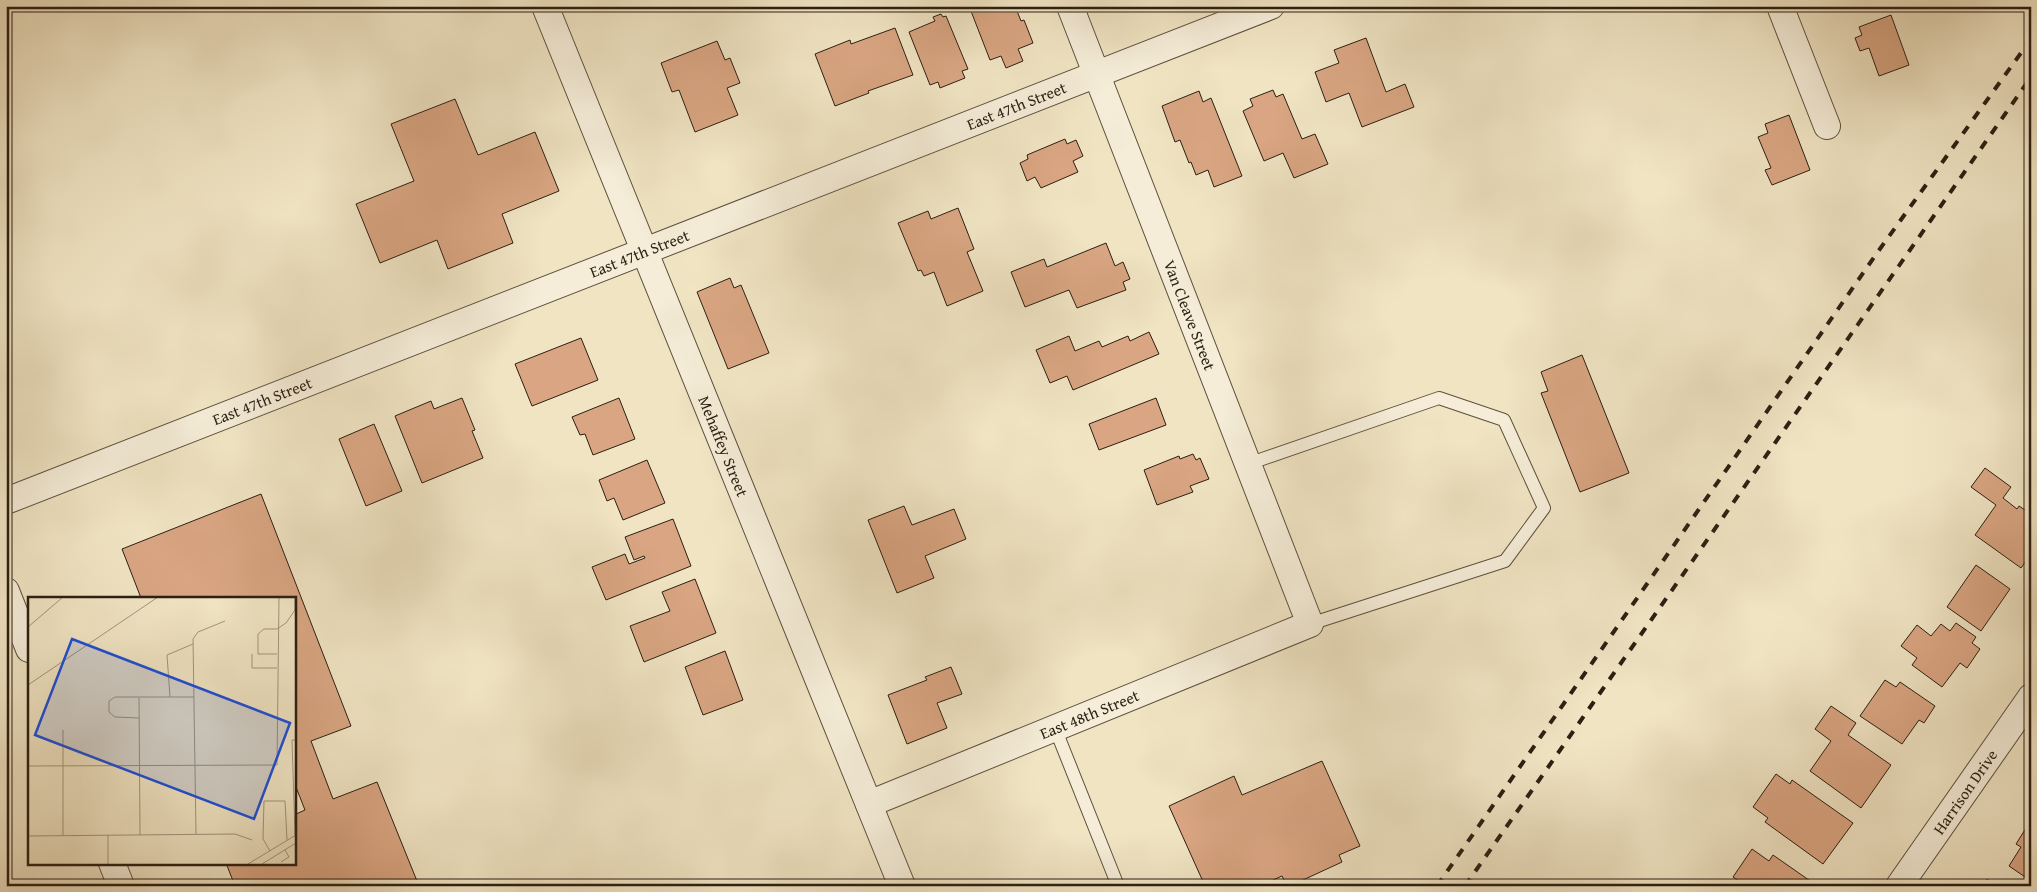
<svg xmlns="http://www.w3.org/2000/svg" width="2037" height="892" font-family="'Gentium Book Plus',serif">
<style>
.building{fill:#d9a582;stroke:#2c1f12}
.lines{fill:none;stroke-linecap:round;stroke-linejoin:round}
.service-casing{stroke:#5d503e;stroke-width:14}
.minor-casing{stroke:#5d503e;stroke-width:28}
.service{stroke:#f5edd8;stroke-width:12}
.minor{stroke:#f5edd8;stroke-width:26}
.rail{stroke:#2c1f12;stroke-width:4;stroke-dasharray:9 9;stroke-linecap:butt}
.labels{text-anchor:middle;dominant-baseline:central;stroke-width:5;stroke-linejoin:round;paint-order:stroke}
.street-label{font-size:16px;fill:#2c1f12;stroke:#f5edd8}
.inset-road{fill:none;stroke:#a2957c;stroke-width:1}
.view{fill:#1d4ed8;fill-opacity:0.15;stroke:#1d4ed8;stroke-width:2.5}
.inset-edge{fill:none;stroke:#2c1f12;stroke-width:2.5}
</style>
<rect width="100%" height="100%" fill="#f0e4c3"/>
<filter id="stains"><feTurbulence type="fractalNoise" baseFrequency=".004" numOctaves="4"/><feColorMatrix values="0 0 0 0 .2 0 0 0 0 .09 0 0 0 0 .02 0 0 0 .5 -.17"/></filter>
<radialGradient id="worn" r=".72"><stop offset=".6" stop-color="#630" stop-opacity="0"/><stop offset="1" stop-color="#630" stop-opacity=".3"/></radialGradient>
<path class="building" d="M969 6H1015L1021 21 1024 20 1033 43 1018 49 1023 61 1006 68 1001 56 990 60Z
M941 14 943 17 946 16 968 69 962 71 965 78 940 88 938 82 930 85 909 32 935 21 933 17Z
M1891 15 1909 65 1879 76 1869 48 1860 51 1855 38 1862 35 1859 27Z
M895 28 913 75 868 91 869 93 835 106 815 54 850 40 851 44Z
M1366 38 1386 92 1405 84 1414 107 1362 127 1349 93 1326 102 1315 72 1339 63 1334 50Z
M717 41 725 60 730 58 740 83 727 88 738 115 695 132 679 90 672 92 661 63Z
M1273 90 1276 97 1283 94 1302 139 1315 134 1328 164 1294 178 1283 153 1264 161 1243 111 1253 106 1250 99Z
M1199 91 1203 102 1211 98 1242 176 1214 187 1208 170 1196 175 1191 162 1189 163 1180 140 1175 142 1162 106Z
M455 99 478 155 535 132 559 191 502 214 513 243 448 269 437 240 380 263 356 204 414 181 391 124Z
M1789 115 1810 170 1772 185 1765 170 1771 168 1758 137 1768 133 1765 124Z
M1065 139 1067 144 1076 140 1083 156 1073 161 1078 172 1041 188 1035 177 1027 181 1020 163 1028 159 1027 155Z
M958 208 974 249 967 252 983 291 947 306 934 272 924 276 921 270 918 271 898 223 928 211 931 219Z
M1106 243 1115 266 1123 262 1130 279 1123 282 1126 290 1077 308 1069 290 1025 307 1011 272 1044 259 1047 267Z
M730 278 734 288 741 285 769 353 728 369 697 292Z
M1149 332 1159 354 1073 390 1067 376 1050 383 1036 350 1069 336 1075 351 1099 341 1102 347 1128 336 1130 341Z
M581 338 598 380 532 406 515 364Z
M1582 355 1629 473 1580 492 1541 393 1548 391 1541 372Z
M462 398 475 430 472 431 483 458 422 483 395 416 431 401 434 409Z
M619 398 635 439 593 455 585 434 580 435 572 417Z
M1156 398 1166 425 1099 450 1089 424Z
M374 424 402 491 366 506 339 439Z
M1193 454 1196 460 1200 458 1209 479 1190 486 1193 492 1157 505 1144 470 1179 456 1180 459Z
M647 460 665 503 623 520 614 498 607 501 599 480Z
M1985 468 2011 487 2003 498 2017 509 2019 506 2031 514V554L2021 568 1975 535 1996 505 1971 487Z
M261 494 351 726 311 741 333 799 377 782 419 886H235L226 863H294V815L305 810 294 782V598H141L122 549Z
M904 506 912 525 954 509 966 539 925 556 934 578 897 593 868 520Z
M673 519 691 566 606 600 592 567 625 554 629 564 645 558 644 556 634 560 625 537Z
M1976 565 2010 589 1981 631 1947 607Z
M695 579 716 633 644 662 630 626 670 611 662 592Z
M1956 623 1976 637 1972 643 1980 649 1967 668 1960 663 1942 687 1912 665 1917 658 1901 646 1917 625 1931 636 1941 624 1950 631Z
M725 651 743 700 703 715 685 667Z
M951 667 962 694 937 703 947 728 907 744 888 695 927 680 925 677Z
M1885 680 1896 687 1900 682 1935 706 1924 723 1919 720 1902 744 1860 716Z
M1831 706 1856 723 1848 735 1891 765 1861 808 1810 771 1831 741 1815 729Z
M1322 761 1360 846 1339 855 1342 862 1290 886H1287L1282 876 1260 886H1205L1169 806 1234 776 1242 795Z
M1776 774 1790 784 1792 780 1853 823 1823 864 1765 822 1768 818 1753 807Z
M2028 825 2031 827V881L2009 866 2021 847 2016 844Z
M1752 849 1769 861 1773 855 1816 885 1746 886 1733 877Z
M1987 879 1996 886H1983Z"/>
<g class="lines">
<g class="service-casing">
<path id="service" d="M1248 464 1439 398 1504 420 1544 508 1505 561 1310 624
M1055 728 1118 886"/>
</g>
<g class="minor-casing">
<g id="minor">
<path id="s1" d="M545 6 902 886"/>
<path d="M1780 6 1827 126"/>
<path id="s2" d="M6 501 1271 6"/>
<path d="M6 591 29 649"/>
<path id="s3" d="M869 804 1310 624 1070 6"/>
<path d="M112 863 121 886"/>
<path id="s4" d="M1899 886 2031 697"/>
</g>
</g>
<use href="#service" class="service"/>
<use href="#minor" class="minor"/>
<path class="rail" d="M1437 886 1877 253 2031 39
M1465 886 2031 77"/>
</g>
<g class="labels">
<g class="street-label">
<text stroke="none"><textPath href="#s2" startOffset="1085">East 47th Street</textPath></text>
<text stroke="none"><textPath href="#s2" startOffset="680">East 47th Street</textPath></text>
<text transform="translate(1190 315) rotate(69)">Van Cleave Street</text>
<text stroke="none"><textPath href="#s2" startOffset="275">East 47th Street</textPath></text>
<text stroke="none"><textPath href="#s1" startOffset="475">Mehaffey Street</textPath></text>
<text stroke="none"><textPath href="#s3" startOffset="238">East 48th Street</textPath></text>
<text stroke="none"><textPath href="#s4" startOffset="115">Harrison Drive</textPath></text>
</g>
</g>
<g transform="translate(28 597)">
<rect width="268" height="268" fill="#f0e4c3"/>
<path class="inset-road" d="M0 30 35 0M224 57V71H249M249 57H230V37L236 32H249L258 26 267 13V0M0 88 130 0M142 100 139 58 165 47M111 101 112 238M111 121 87 120 81 115V104L87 100H166M35 133V238M0 169 249 168 251 0M168 237 165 42 170 35 197 24M267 238 264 143H268M0 239 207 237 224 243M242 254 235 242 236 204H257L259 243M253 265 261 260 257 253M80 267V238M220 267 268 238M234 267 268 246"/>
<path class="view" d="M44 42 262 126 226 222 7 138Z"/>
<rect width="268" height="268" class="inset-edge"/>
</g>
<rect width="2037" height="892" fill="none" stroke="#f0e4c3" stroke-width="25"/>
<rect x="8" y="8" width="2022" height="877" fill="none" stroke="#2c1f12" stroke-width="2.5"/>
<rect x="12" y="12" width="2012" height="867" fill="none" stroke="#2c1f12"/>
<rect width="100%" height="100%" filter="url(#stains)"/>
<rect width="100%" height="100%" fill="url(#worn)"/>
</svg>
